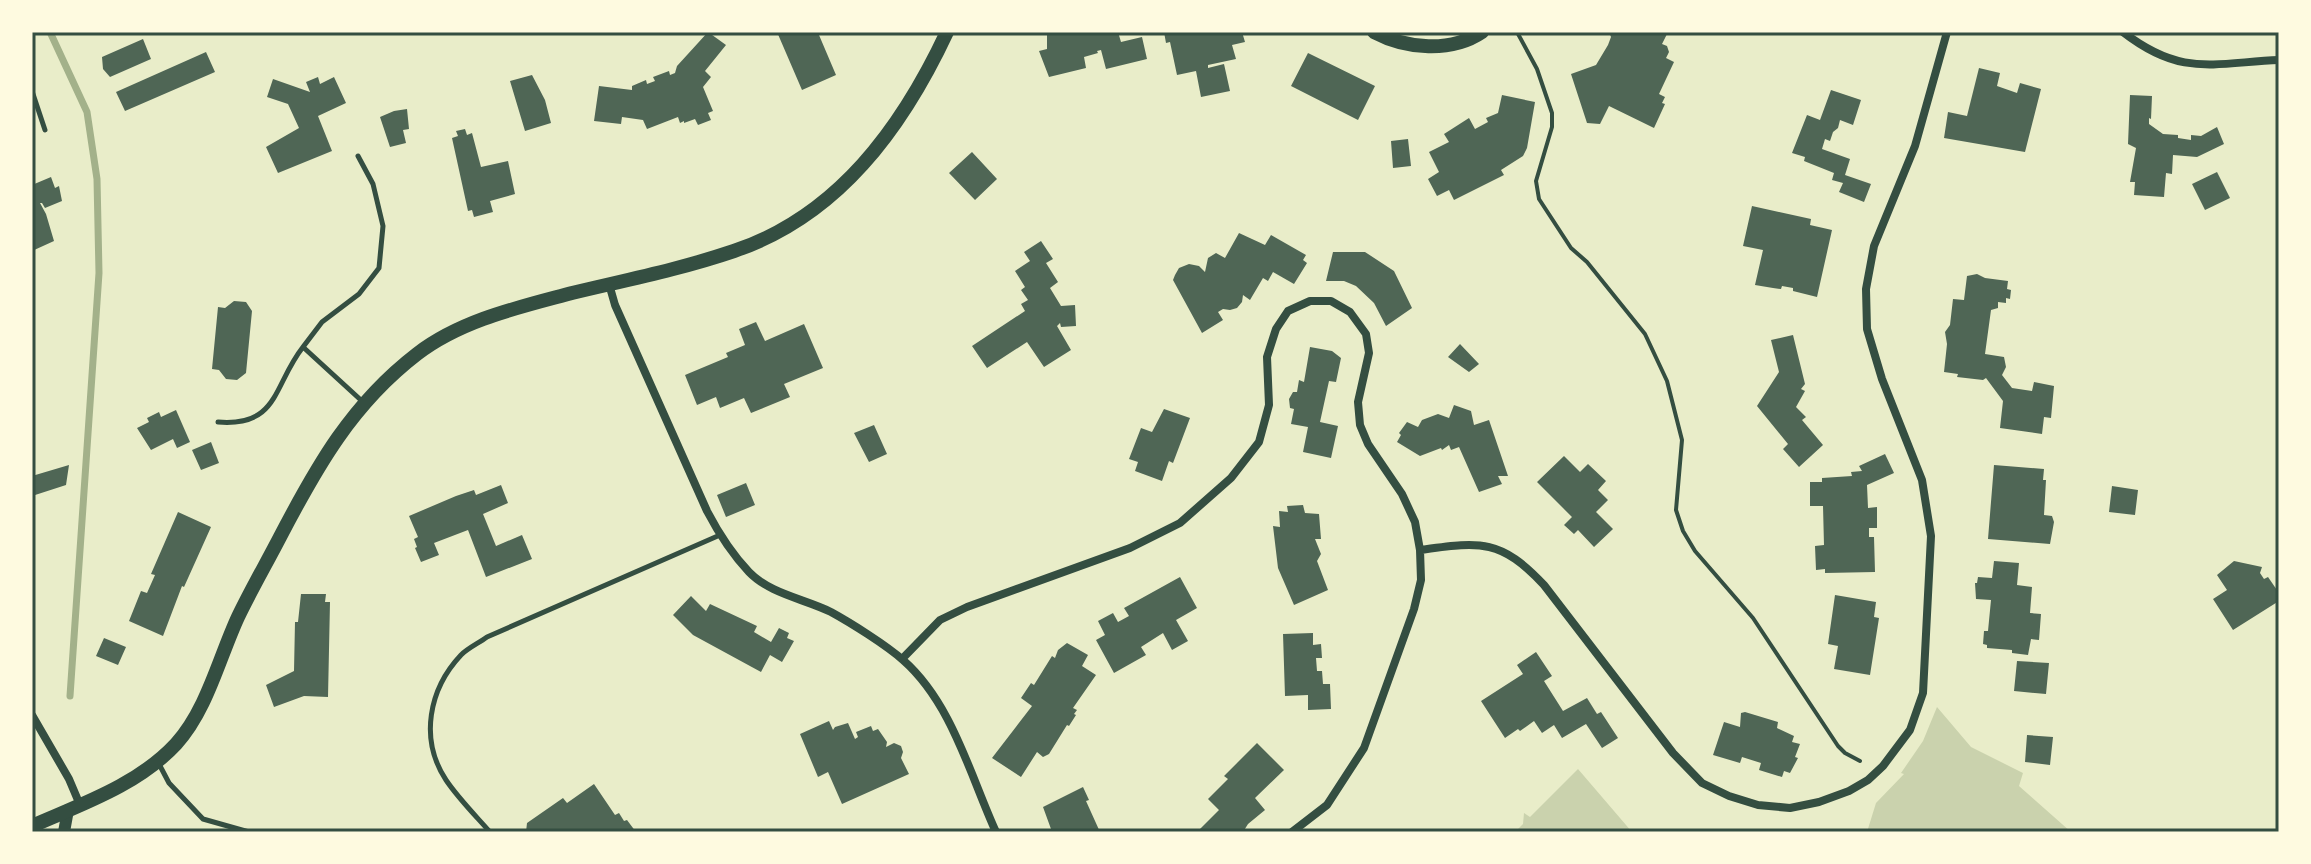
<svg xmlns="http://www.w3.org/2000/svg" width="2311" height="864" font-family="'Fira Sans Condensed',sans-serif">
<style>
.green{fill:#cad2ad}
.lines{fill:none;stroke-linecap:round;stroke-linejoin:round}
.stream{stroke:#a3b18a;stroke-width:7}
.building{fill:#4f6655}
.path{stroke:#344e41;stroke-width:4}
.service{stroke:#344e41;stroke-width:5}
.minor{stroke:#344e41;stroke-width:8}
.tertiary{stroke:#344e41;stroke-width:12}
.secondary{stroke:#344e41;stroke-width:14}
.neatline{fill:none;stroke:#344e41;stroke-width:3}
</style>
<rect width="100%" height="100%" fill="#e9edc9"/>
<path class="green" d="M1937 707 1971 747 2023 773 2019 786 2071 832H1867L1876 803 1904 774 1901 773 1923 741Z
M1578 769 1632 832H1515L1523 824 1524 813 1530 817Z"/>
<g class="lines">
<path class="stream" d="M50 32 87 112 97 179 99 273 70 696"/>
</g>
<path class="building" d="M708 32 726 45 705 71 711 77 703 87 713 111 708 113 711 120 698 125 695 119 684 123V121L680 123 678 117 647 129 643 120 622 117 621 124 594 121 599 86 632 90V86L646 80 647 84 655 81 653 77 669 71 670 75 675 73 677 66Z
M777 32H826L819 35 836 75 802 90Z
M1047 32H1118L1121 42 1142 37 1147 59 1106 69 1101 50 1097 51 1098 53 1084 57 1086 68 1049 77 1039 51 1047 49Z
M1164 32H1242L1245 42 1232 45 1236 59 1208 65V68L1224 64 1230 91 1201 97 1196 71 1177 75 1170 42 1166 43Z
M1609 32H1668L1662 44 1667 46 1669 52 1666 58 1674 62 1659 94 1665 97 1662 103 1665 104 1654 128 1609 106 1600 124 1587 123 1571 74 1596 65 1608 45 1611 37Z
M143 39 151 59 110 77 103 69 102 57Z
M206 52 215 72 125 111 116 92Z
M1308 53 1375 86 1358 120 1291 86Z
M1979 68 2000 73 1997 86 2017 93 2020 83 2041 89 2025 152 1944 138 1948 112 1967 116Z
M532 75 545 100 551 123 525 131 510 81Z
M318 77 320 84 334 77 346 103 318 116 332 151 278 173 266 147 299 128 288 104 267 97 273 79 310 92 306 82Z
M1831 90 1861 100 1853 125 1840 120 1838 128 1833 132 1830 141 1825 139 1822 149 1850 159 1845 175 1871 184 1864 202 1839 192 1843 183 1832 180 1834 173 1804 161 1805 157 1792 153 1807 115 1820 120Z
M1502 95 1535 102 1527 148 1523 156 1501 170 1504 175 1454 200 1449 190 1437 196 1428 179 1439 172 1429 152 1449 142 1444 134 1469 118 1475 129 1488 122 1486 118 1498 113Z
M2130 95 2152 96 2151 119 2149 118V124L2163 134 2178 135V138L2191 140V135L2201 136 2217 127 2224 144 2197 157 2173 155 2172 174 2166 173 2164 197 2134 195 2135 182H2130L2136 148 2128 144Z
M407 109 409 129 403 130 406 143 390 147 380 117 394 111Z
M465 129 467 135 472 133 481 167 508 161 515 194 490 201 493 212 474 217 472 210 468 211 452 138 458 136 456 131Z
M1408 139 1411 166 1393 168 1391 141Z
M972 152 997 179 975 200 949 173Z
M2217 172 2230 198 2205 210 2192 184Z
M51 177 55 188 59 186 62 201 45 208 42 203H40L46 214 54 241 32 251V185Z
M1752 206 1811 219 1810 225 1832 230 1817 297 1793 291V288L1782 286 1781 289 1773 288 1755 285 1763 250 1743 246Z
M1239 233 1265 245 1271 235 1306 255 1303 260 1307 263 1294 284 1273 272 1268 281 1263 278 1250 300 1243 295 1242 302 1237 308 1230 310 1223 309 1218 312 1223 320 1202 333 1173 280 1175 275 1179 268 1189 264 1199 266 1205 272 1208 258 1216 253 1225 258Z
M1041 241 1053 259 1046 263 1058 282 1050 288 1061 306 1075 305 1076 326 1061 327 1060 323 1057 326 1071 350 1044 367 1027 342 987 368 972 346 1025 311 1021 304 1028 300 1021 290 1025 287 1015 271 1030 261 1024 252Z
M1333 252H1365L1394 271 1412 308 1386 326 1374 303 1356 286 1344 281H1326Z
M1977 274 1985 278 2008 281 2007 289 2011 290 2010 299 2006 298V303L1998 302V308L1991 310 1985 354 2004 357 2006 367 2002 375 2012 388 2032 391 2034 382 2054 386 2051 418 2044 417 2042 434 2000 428 2003 401 1986 378 1983 380 1957 377 1958 374 1944 372 1947 344 1945 332 1950 325 1953 299 1964 300 1967 276Z
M234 301 246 302 252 311 246 373 237 380 226 379 219 370 212 369 218 307 225 308Z
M756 322 765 341 804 324 823 368 784 384 790 397 751 413 744 398 720 408 716 397 697 405 685 375 728 357 726 353 745 345 739 329Z
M1793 335 1805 384 1801 389 1805 391 1796 407 1806 417 1802 420 1823 445 1799 467 1783 449 1788 444 1757 406 1779 372 1771 340Z
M1460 344 1479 364 1469 372 1448 357Z
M1310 347 1332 351 1341 358 1336 382 1329 381 1320 422 1338 426 1331 458 1303 452 1308 427 1291 424 1294 409 1290 408 1289 399 1293 392H1297L1299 380 1304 382Z
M1454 405 1471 411 1474 425 1489 420 1508 476H1498L1502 484 1479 492 1459 447 1451 450 1449 445 1442 450 1441 448 1420 456 1397 442 1401 435 1399 433 1407 422 1418 427 1422 420 1438 414 1449 418Z
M1164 409 1190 418 1173 463 1169 461 1162 481 1135 471 1138 462 1129 459 1141 428 1152 432Z
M176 410 190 442 177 448 173 439 151 450 137 428 149 422 147 418 159 412 161 417Z
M874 425 887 454 869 462 854 433Z
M211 442 219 463 201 470 192 450Z
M1885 454 1894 473 1867 485 1868 508 1877 507V528H1869V537H1874L1875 572 1825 573V569L1816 570 1815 546 1824 545 1823 506H1810V482H1822V478L1852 476 1851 472 1862 471 1859 466Z
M1564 456 1580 472 1588 464 1606 481 1598 490 1608 500 1596 512 1613 529 1594 547 1578 530 1574 534 1564 525 1572 517 1537 482Z
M69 465 66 485 32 496V476Z
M1994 465 2044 469 2043 480H2046L2044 515 2052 516 2054 522 2050 544 1988 539Z
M746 483 755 505 726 517 717 495Z
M501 485 508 503 483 514 496 546 522 535 532 559 486 577 468 530 434 543 439 555 421 562 415 548 417 547 414 539 418 537 409 516 456 496 474 490 476 495Z
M2112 486 2138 490 2135 515 2109 512Z
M1303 505 1305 513 1319 514 1321 539H1315L1321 554 1317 561 1328 590 1294 605 1278 568 1273 526 1280 527 1279 511 1288 512 1287 506Z
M178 512 211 527 184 587 182 586 163 636 129 621 141 591 147 593 155 575 151 574Z
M1994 561 2019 563 2017 585 2032 587 2030 613 2041 614 2039 640 2031 639 2028 655 2012 653V650L1987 648V645L1983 644 1984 631H1988L1991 600 1976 599 1975 583H1977L1978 577 1992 578Z
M2234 561 2262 567 2260 573 2264 579 2268 577 2279 593V601L2233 630 2213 599 2227 590 2217 575Z
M1180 577 1197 608 1176 620 1188 641 1172 650 1163 633 1141 647 1146 655 1114 673 1096 640 1105 635 1098 621 1113 613 1118 622 1129 616 1124 608Z
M301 594H326L325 602H330L328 697 304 696 274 707 266 685 294 671 295 622H298Z
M1835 595 1876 602 1874 617 1879 618 1870 675 1834 669 1838 646 1828 644Z
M691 596 706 611 710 604 757 626 754 632 771 642 779 628 789 633 787 638 794 641 782 662 770 655 761 672 693 635 673 615Z
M1313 633V645L1321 644 1322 658H1316L1317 671H1322L1323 684H1330L1331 709 1308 710V695L1285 696 1283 634Z
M104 638 126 647 118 665 96 656Z
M1067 643 1088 655 1082 666 1096 675 1073 708 1077 710 1074 714 1076 715 1069 726 1067 725 1049 754 1043 757 1037 752 1021 777 992 758 1032 706 1021 698 1031 683 1034 685 1052 656 1055 658 1058 650Z
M1536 652 1552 676 1544 681 1563 711 1587 698 1597 714 1601 712 1618 738 1602 748 1586 724 1562 738 1554 725 1542 733 1534 721 1520 731 1518 729 1505 738 1481 701 1523 674 1517 665Z
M2017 661 2049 663 2046 694 2014 691Z
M1745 712 1778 722 1777 728 1794 736 1792 742 1800 744 1795 757 1798 758 1790 773 1784 771 1782 777 1759 770 1761 763 1742 757 1740 763 1713 755 1724 722 1740 727 1741 713Z
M829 721 833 730 835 727 848 723 855 739 858 737 856 732 871 726 873 731 878 729 887 742 886 747 894 743 901 746 903 752 901 758 909 774 842 804 828 772 818 777 800 734Z
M2027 735 2053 737 2050 765 2025 762Z
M1257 743 1284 770 1255 798 1265 810 1248 824 1243 832H1197L1219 810 1208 799 1228 779 1224 776Z
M594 784 615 815 619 813 624 821 627 820 636 832H526L527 823 563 798 567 803Z
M1083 787 1089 800 1086 801 1100 832H1054L1051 829 1043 807Z"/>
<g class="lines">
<path class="path" d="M1517 32 1537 69 1552 113V127L1536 181 1539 199 1571 248 1587 262 1645 334 1667 381 1682 440 1676 510 1683 531 1695 551 1753 618 1838 746 1845 753 1860 761"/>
<path class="service" d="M32 91 45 130
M303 347 322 322 359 294 379 268 383 226 373 184 358 156
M218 422C279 427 273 385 303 347L363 402
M158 762 169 783 203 819 249 832
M490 832C475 815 458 798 446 780 419 739 429 689 461 655 468 648 479 643 487 637L720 535"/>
<path class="minor" d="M2123 32C2181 77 2212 63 2279 60
M609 284 615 305 707 511C718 532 732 554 749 572 770 594 805 599 831 612 851 623 886 645 903 660 952 703 970 775 996 832
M1420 550C1480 542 1500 538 1544 585L1673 753 1702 783 1729 796 1758 805 1790 808 1819 802 1849 791 1868 780 1883 766 1910 730 1923 693 1931 536 1922 480 1882 379 1867 329 1866 289 1874 246 1915 146 1947 32
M902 659 940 620 967 607 1130 548 1180 523 1231 478 1259 442 1269 405 1267 357 1276 329 1288 311 1310 301H1331L1350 312 1366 334 1369 353 1358 402 1360 425 1368 444 1402 494 1415 522 1420 550 1421 580 1414 609 1364 748 1327 805 1292 832
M32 715 69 779 80 805"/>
<path class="tertiary" d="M64 832 68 810"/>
<path class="secondary" d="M1374 32C1406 49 1451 53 1482 32
M32 826C82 804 138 785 176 744 207 710 219 658 238 617 251 590 266 564 280 537 317 466 352 404 417 354 461 320 520 307 572 293 626 280 681 269 734 251 838 216 902 128 947 32"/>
</g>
<rect width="2311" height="864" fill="none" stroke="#fefae0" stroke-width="68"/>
<rect x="34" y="34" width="2243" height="796" class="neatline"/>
</svg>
